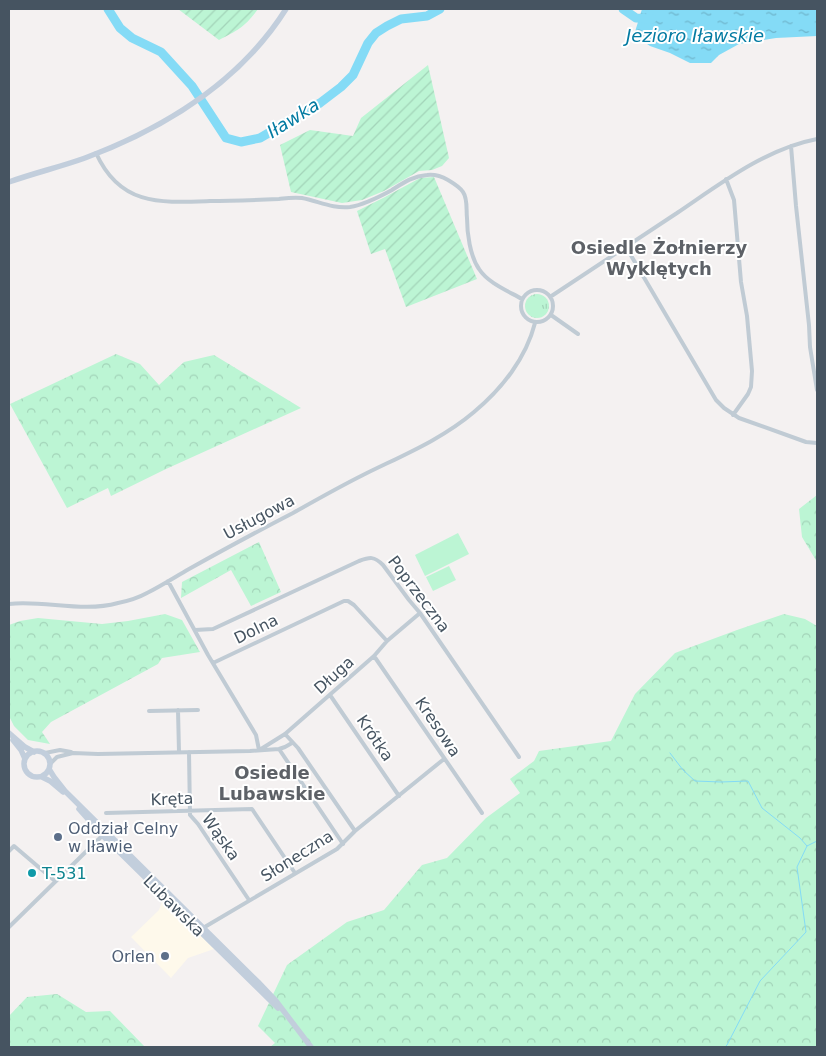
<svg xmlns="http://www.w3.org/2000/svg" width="826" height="1056" font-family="'DejaVu Sans',sans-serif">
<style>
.commercial{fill:#fef9eb}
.grass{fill:url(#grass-tufts)}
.forest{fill:url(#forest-crowns)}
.park{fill:#bcf5d4}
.garden{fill:url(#garden-furrows)}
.water{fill:url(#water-ripples)}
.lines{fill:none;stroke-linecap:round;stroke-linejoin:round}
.stream{stroke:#84dbf6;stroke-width:1}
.river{stroke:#84dbf6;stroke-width:9}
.minor{stroke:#c0cbd4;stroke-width:4}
.secondary{stroke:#c2cedc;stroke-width:5.5}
.service-dot{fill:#5c6f8a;stroke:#fff;stroke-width:2}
.culture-dot{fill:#0f9aa8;stroke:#fff;stroke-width:2}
.labels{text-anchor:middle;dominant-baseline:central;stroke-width:4;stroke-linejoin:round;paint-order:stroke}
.street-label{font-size:16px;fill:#465461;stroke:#fff}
.service-label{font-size:16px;fill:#4e5e75;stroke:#fff;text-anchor:start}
.culture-label{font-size:16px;fill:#0d838f;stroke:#fff;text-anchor:start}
.water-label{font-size:18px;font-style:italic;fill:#037ba2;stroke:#fff}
.neighbourhood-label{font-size:18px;font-weight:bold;fill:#5d6167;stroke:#fff}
</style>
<defs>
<pattern id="grass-tufts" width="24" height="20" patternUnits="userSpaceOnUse" patternTransform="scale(1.25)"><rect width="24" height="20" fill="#bcf5d4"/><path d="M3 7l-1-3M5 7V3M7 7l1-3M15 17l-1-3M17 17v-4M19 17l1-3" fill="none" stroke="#a3d4b9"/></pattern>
<pattern id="forest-crowns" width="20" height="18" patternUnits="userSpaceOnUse" patternTransform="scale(1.25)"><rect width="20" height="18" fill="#bcf5d4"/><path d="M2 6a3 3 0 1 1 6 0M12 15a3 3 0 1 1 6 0" fill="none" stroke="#a3d4b9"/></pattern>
<pattern id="garden-furrows" width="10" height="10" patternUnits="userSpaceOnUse" patternTransform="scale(1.25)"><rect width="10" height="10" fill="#bcf5d4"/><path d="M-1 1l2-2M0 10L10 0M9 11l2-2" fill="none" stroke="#a3d4b9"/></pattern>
<pattern id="water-ripples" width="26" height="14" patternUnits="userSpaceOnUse" patternTransform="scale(1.25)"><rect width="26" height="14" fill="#84dbf6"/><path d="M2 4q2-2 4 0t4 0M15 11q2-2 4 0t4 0" fill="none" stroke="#6eb4cb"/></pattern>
</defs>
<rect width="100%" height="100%" fill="#f4f1f1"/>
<path class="commercial" d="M163 898 214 949 188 958 171 978 131 937 159 910Z"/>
<path class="grass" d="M525 306a12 12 0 1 1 24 0a12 12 0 1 1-24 0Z"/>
<path class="forest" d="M116 354 140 364 159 385 184 362 214 355 301 408 166 469 111 496 108 488 67 508 10 404Z
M817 495V562L802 537 799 509Z
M259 542 281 592 251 606 231 570 181 598 182 582Z
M165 614 182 620 200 652 162 658 158 664 51 722 42 732 50 744 28 740 14 726 9 716V625L20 621 38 618 102 624 128 621Z
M784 614 805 619 817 626V1047H270L275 1043 258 1026 287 965 347 922 384 910 422 865 447 858 486 818 520 793 510 779 534 761 539 751 611 741 635 694 675 653 737 630Z
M57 994 86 1012 110 1011 145 1047H9V1016L27 997Z"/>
<path class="park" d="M458 533 469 554 425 576 415 555Z
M449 566 456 580 433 591 426 577Z"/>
<path class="garden" d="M178 9H258C245 27 238 30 219 40Z
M428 65 449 158 442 166 432 170 419 171 384 191 362 200 342 203 291 192 280 145 310 130 353 136 361 118Z
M434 177 477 279 406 307 385 249 371 254 357 211 385 197 420 178Z"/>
<path class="water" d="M642 9H817V36L776 38 739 44 719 55 711 63H690L670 53 650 46 634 35Z"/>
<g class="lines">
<path class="stream" d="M670 753 683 770 695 781 721 782 748 781 762 808 800 838 807 846 817 841
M725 1047 727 1045 760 981 806 932 797 867 807 846"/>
<path class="river" d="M108 9 120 28 132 38 161 52 192 86 226 138 241 142 260 138 320 103 341 87 353 75 368 43 376 33 387 26 401 19 427 16 440 9
M623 9 636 18 652 19"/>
<path class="minor" d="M791 146 796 206 809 325 810 347 817 390
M96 153C120 206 160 203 210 201 233 201 256 200 279 199 287 198 294 197 302 198 318 201 333 209 350 207 363 205 381 196 392 190 403 183 413 176 427 175 435 174 441 176 448 180 453 183 460 187 463 192 468 199 466 210 467 218 467 233 470 256 479 269 488 283 508 291 522 299
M726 179 734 200 741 282 747 316 752 371 751 387 748 394 733 415
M626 247 716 400 724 408 739 418 806 442 817 443
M521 306a16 16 0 1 1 32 0a16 16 0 1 1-32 0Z
M550 297C593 269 635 241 677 213 720 184 765 149 817 139
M551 315 578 334
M168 581 208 655 256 735 259 750
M9 604C45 600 82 613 118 603 128 601 138 598 147 593 161 586 175 577 189 569 223 550 258 531 293 513 316 500 339 487 363 475 401 456 441 440 474 412 502 389 526 358 535 323
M195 630 213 629 359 561C370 557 374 556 383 565L409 600 420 613 519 757
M374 656 482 813
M213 663 344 601H348L354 605 387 641
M330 695 399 796
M178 710 179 752
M149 711 198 710
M285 734 298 748 355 831
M261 749 285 734 374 656 387 641 420 613
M279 749 343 844
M189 752 190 815 198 824 249 900
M45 753 60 750 71 752
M50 764 57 757 73 753 98 754 250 751 279 749 285 747 292 743
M106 813 252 809 295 873
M9 851 14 846 55 881
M9 927 103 835
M203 928 337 849 355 831 444 759"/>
<path class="secondary" d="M9 182C34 173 60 167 85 158 165 128 240 82 286 9
M9 733 25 747 34 752
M13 740 21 750 25 759
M24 764a13 13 0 1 1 26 0a13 13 0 1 1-26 0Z
M49 769 54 777 65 791 258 982 276 1001 311 1047
M42 777 50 781 63 792
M79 809 102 835 278 1008"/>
</g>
<g class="service-dot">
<circle cx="58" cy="837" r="5"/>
<circle cx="165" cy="956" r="5"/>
</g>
<circle class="culture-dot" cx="32" cy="873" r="5"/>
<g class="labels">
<g class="street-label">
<text transform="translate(259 517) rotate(-28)">Usługowa</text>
<text transform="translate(419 594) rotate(53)">Poprzeczna</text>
<text transform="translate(256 629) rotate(-26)">Dolna</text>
<text transform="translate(334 675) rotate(-42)">Długa</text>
<text transform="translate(438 727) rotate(56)">Kresowa</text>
<text transform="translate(375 738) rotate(56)">Krótka</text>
<text transform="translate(172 799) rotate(-2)">Kręta</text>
<text transform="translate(221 837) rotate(55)">Wąska</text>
<text transform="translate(297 856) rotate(-32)">Słoneczna</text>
<text transform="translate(174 906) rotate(45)">Lubawska</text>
</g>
<g class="service-label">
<text x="68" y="828">Oddział Celny<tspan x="68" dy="18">w Iławie</tspan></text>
<text x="155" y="956" text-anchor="end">Orlen</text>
</g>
<g class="culture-label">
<text x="42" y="873">T-531</text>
</g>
<g class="water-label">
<text x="695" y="35">Jezioro Iławskie</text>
<text transform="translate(293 118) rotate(-32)">Iławka</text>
</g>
<g class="neighbourhood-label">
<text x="659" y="247">Osiedle Żołnierzy<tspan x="659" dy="21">Wyklętych</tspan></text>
<text x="272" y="772">Osiedle<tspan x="272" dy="21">Lubawskie</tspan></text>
</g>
</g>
<rect width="826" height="1056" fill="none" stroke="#465461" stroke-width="20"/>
</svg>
